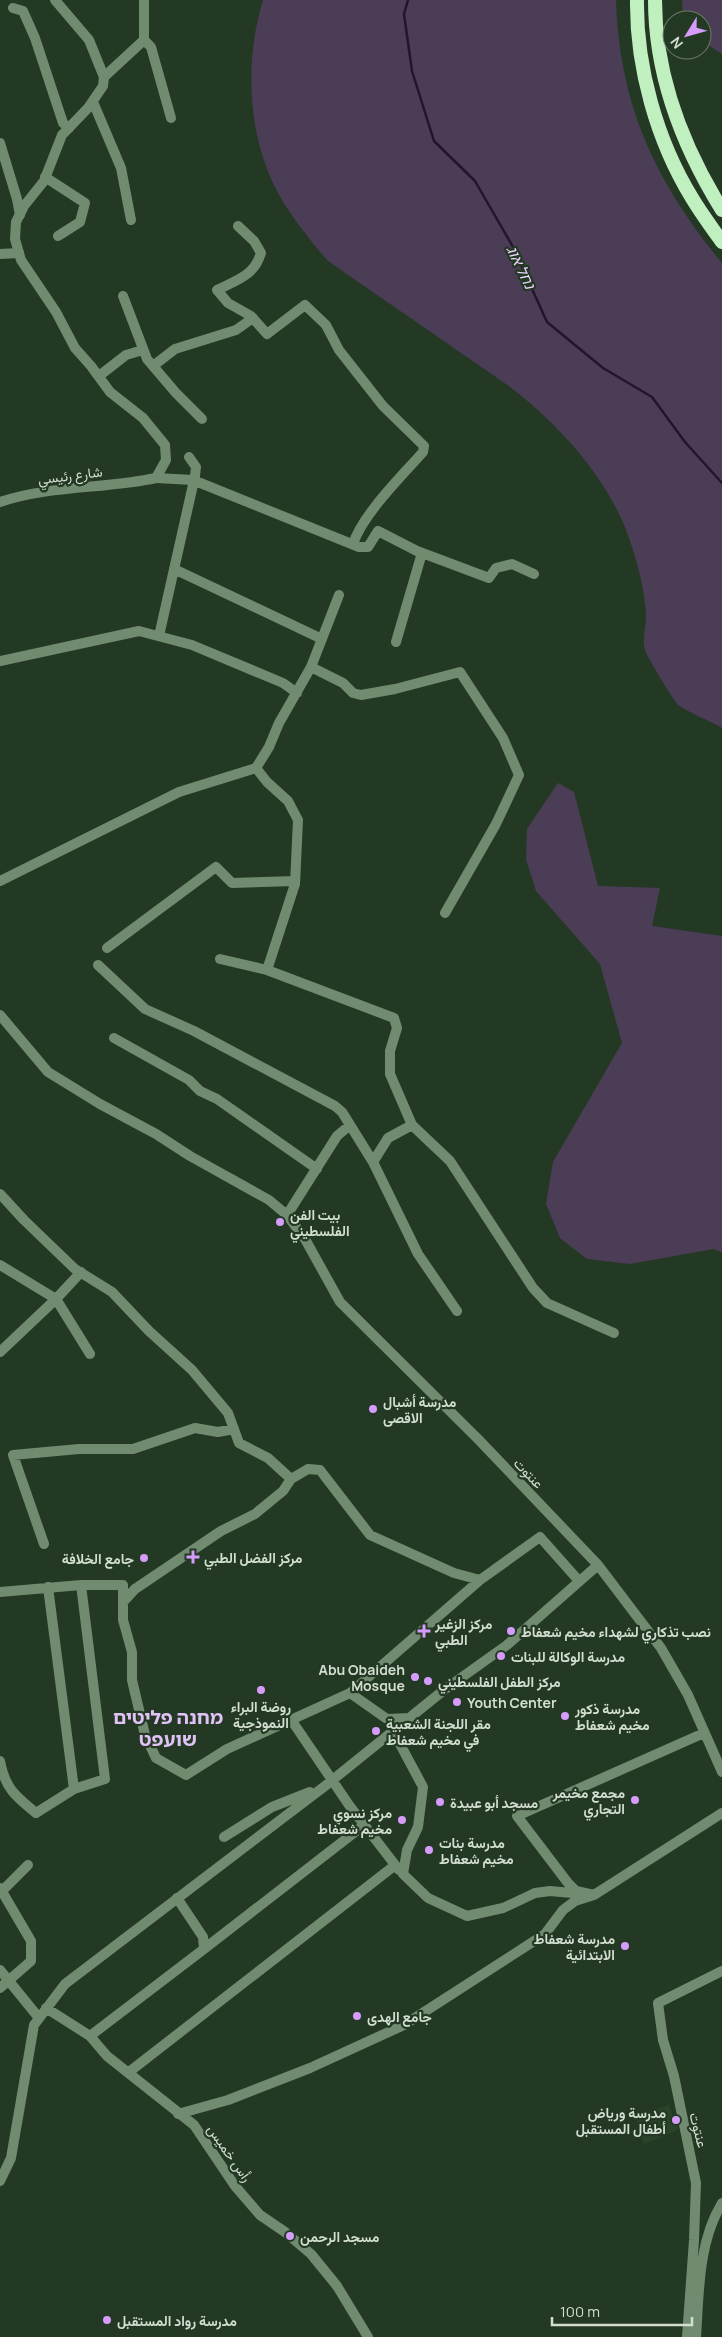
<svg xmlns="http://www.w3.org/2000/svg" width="722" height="2337" font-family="Manrope,Vazirmatn,'Noto Sans Hebrew',sans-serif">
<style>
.built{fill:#294429}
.green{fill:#4c3d57}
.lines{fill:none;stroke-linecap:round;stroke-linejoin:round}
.stream{stroke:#24142e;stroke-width:2.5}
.minor{stroke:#708b70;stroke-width:10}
.tertiary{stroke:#708b70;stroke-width:10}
.trunk{stroke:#c0f0c0;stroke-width:14}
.poi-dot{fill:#d59cfb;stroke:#243924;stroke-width:2}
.labels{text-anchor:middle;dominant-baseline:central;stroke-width:4.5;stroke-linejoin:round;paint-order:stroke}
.street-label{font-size:14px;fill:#d1ded0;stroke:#243924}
.poi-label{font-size:14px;font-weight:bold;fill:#d1ded0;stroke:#243924;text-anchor:start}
.water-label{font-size:15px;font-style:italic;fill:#ecd2ff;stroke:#243924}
.district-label{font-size:19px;font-weight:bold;fill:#e1c2f7;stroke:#243924}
</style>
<rect width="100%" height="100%" fill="#243924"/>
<path class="built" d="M669 2105 678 2130 644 2144 635 2117Z"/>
<path class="green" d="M263 0H616C619 105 656 183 722 263V728C708 720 692 714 678 705 674 701 647 657 645 650 642 640 646 626 646 616 645 589 637 561 628 535 607 476 555 420 506 384L328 261C310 240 287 212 275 187 247 131 245 59 263 0Z
M682 0H722V54L702 41V20H683Z
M558 783 574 792 598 886 660 888 652 926 722 936V1252L713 1249 630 1264 587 1259 560 1238 546 1204 553 1162 622 1043 600 964 536 891 526 859 527 829Z"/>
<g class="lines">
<path class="stream" d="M408 0 404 14 412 71 434 141 475 181 513 247 547 322 603 368 652 397 685 442 722 483"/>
<path class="minor" d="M13 8 23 11 35 38 63 123 69 128
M144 40 151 47 171 118
M104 77 144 40V0
M93 102 121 168 131 220
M0 143 17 199 20 215
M45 177 85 203 80 222 58 236
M238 226 254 241 261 253C254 276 237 280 217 290L228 303 251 316 267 334 305 305 326 325 339 350 383 406 424 446 423 452C401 477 363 514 353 544
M0 254 19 253
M123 296 147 359 176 393 202 419
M153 366 175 349 236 330 253 318
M99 376 126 355 143 350
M156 478 193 480 359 547H368L378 531 417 551 489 578 496 568 512 564 534 574
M174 569 322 639
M159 636 195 476 196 467 189 457
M396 642 422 553
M0 661 139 631 192 645 283 683 297 693
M311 667 343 683 353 693 361 695 395 689 460 672 503 738 519 775 496 824 445 913
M0 881 179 792 256 768
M107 948 216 867 232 883 295 881
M220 959 267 970 394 1018 397 1028 390 1051V1074L412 1125 450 1161 533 1288 547 1303 614 1333
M98 965 145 1009 194 1031 335 1106 342 1112 373 1162 418 1254 457 1311
M267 970 295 884 298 820 288 801 267 782 256 768 269 747 279 723 311 667 339 595
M0 1015 48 1072 100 1104 156 1134 190 1156 269 1200 287 1215 305 1239 340 1302 478 1439 598 1565 661 1648 688 1695 722 1772
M114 1038 189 1080 200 1091 217 1099 317 1169
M373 1162 388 1138 412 1125
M0 1194 24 1220 75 1269 112 1292 149 1331 192 1370 228 1413 239 1443 268 1458 291 1479 283 1491 255 1514 221 1531 135 1589 123 1602V1620L132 1652V1680L145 1735 156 1758 186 1775 227 1749 350 1693 387 1719 409 1718
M287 1215 337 1136 350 1125
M0 1265 56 1299 81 1272
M0 1352 56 1299 90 1354
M291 1479 308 1469 320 1470 370 1535 454 1573 480 1580
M44 1544 13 1455 79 1449H133L195 1428 218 1432 234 1429
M0 1592 81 1585H123V1602
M350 1693 480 1580 540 1537 579 1581
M292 1721 349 1805 399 1870
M393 1731 423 1787 418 1827 407 1850 403 1874 428 1898 467 1916 503 1908 535 1893 550 1891 594 1895 576 1891 568 1883 517 1816 704 1733
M0 1761C5 1788 15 1796 36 1813L74 1789 48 1587
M74 1789 105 1779 81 1585
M224 1837 272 1807 310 1792
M0 1888 31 1941V1961L0 1988
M0 1893 28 1865
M204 1949 364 1825
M0 1970 39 2018
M46 2008 90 2036 107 2056 194 2125 235 2186 260 2215 285 2232 311 2254 337 2286 368 2337
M90 2036 204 1949 203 1937 177 1898
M129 2072 394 1866
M178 2114 228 2100 310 2068 404 2025 545 1934 563 1910 575 1901 594 1895 722 1813
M0 2181 11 2158 34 2025 65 1984 325 1786 444 1690 507 1645 598 1565
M687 2337 694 2240 696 2183 674 2076 663 2040 658 2003 722 1971
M696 2337C699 2293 698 2242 722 2203"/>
<path class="tertiary" d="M0 502C51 485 105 489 156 478L166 460 165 445 143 418 110 392 91 366 75 348 56 312 21 260 15 239 16 222 24 206 44 181 62 135 88 108 103 86 104 77 89 40 55 0"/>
<path class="trunk" d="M637 0C636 67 657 141 692 198 701 213 712 228 722 242
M655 0C655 75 683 147 722 210"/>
</g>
<g class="poi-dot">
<circle cx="280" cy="1222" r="5"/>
<circle cx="373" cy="1409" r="5"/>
<path d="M190.5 1549.5h5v5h5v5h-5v5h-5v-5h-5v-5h5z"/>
<circle cx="144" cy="1558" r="5"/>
<path d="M421.5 1623.5h5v5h5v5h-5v5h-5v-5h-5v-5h5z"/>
<circle cx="511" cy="1631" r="5"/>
<circle cx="501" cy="1656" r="5"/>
<circle cx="415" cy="1677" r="5"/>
<circle cx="428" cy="1681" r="5"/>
<circle cx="261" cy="1690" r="5"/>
<circle cx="457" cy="1702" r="5"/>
<circle cx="565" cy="1716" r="5"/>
<circle cx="376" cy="1731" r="5"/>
<circle cx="635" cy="1800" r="5"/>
<circle cx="440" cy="1802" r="5"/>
<circle cx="402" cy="1820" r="5"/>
<circle cx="429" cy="1850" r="5"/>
<circle cx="625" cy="1946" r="5"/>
<circle cx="357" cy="2016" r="5"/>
<circle cx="676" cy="2120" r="5"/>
<circle cx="290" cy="2236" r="5"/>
<circle cx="107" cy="2320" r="5"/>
</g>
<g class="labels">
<g class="street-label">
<text transform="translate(70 475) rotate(-7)">شارع رئيسي</text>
<text transform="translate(529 1473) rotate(46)">عنتوت</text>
<text transform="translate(699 2130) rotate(76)">عنتوت</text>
<text transform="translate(230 2153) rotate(55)">رأس خميس</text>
</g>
<g class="poi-label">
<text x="290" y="1214">بيت الفن<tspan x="290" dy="16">الفلسطيني</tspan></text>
<text x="383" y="1401">مدرسة أشبال<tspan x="383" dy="16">الاقصى</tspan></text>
<text x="204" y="1557">مركز الفضل الطبي</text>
<text x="134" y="1558" text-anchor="end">جامع الخلافة</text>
<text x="435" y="1623">مركز الزغير<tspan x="435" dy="16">الطبي</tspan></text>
<text x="521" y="1631">نصب تذكاري لشهداء مخيم شعفاط</text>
<text x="511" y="1656">مدرسة الوكالة للبنات</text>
<text x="405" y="1669" text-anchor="end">Abu Obaideh<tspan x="405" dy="16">Mosque</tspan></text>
<text x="438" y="1681">مركز الطفل الفلسطيني</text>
<text x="467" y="1702">Youth Center</text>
<text x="261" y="1706" text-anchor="middle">روضة البراء<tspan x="261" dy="16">النموذجية</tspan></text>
<text x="575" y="1708">مدرسة ذكور<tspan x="575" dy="16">مخيم شعفاط</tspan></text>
<text x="386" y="1723">مقر اللجنة الشعبية<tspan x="386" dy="16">في مخيم شعفاط</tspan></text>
<text x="625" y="1792" text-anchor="end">مجمع مخيمر<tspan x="625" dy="16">التجاري</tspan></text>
<text x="450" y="1802">مسجد أبو عبيدة</text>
<text x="392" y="1812" text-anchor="end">مركز نسوي<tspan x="392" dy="16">مخيم شعفاط</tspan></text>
<text x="439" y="1842">مدرسة بنات<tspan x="439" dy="16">مخيم شعفاط</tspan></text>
<text x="615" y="1938" text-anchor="end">مدرسة شعفاط<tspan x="615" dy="16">الابتدائية</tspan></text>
<text x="367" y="2016">جامع الهدى</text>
<text x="666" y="2112" text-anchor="end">مدرسة ورياض<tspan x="666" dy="16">أطفال المستقبل</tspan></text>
<text x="300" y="2236">مسجد الرحمن</text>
<text x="117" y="2320">مدرسة رواد المستقبل</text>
</g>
<g class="water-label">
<text transform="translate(521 267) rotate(64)">נחל אוג</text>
</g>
<g class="district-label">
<text x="168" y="1717">מחנה פליטים<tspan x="168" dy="22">שועפט</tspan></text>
</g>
</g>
<g transform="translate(687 35) rotate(233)"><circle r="24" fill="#243924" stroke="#697b69"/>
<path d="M0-4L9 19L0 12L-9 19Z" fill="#d59cfb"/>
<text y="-8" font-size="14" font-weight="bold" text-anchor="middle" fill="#d1ded0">N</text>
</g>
<path d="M552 2317v8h140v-8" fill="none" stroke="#d1ded0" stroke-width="2.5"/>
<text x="560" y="2317" font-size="15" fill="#d1ded0" stroke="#243924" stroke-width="4" paint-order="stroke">100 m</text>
</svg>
